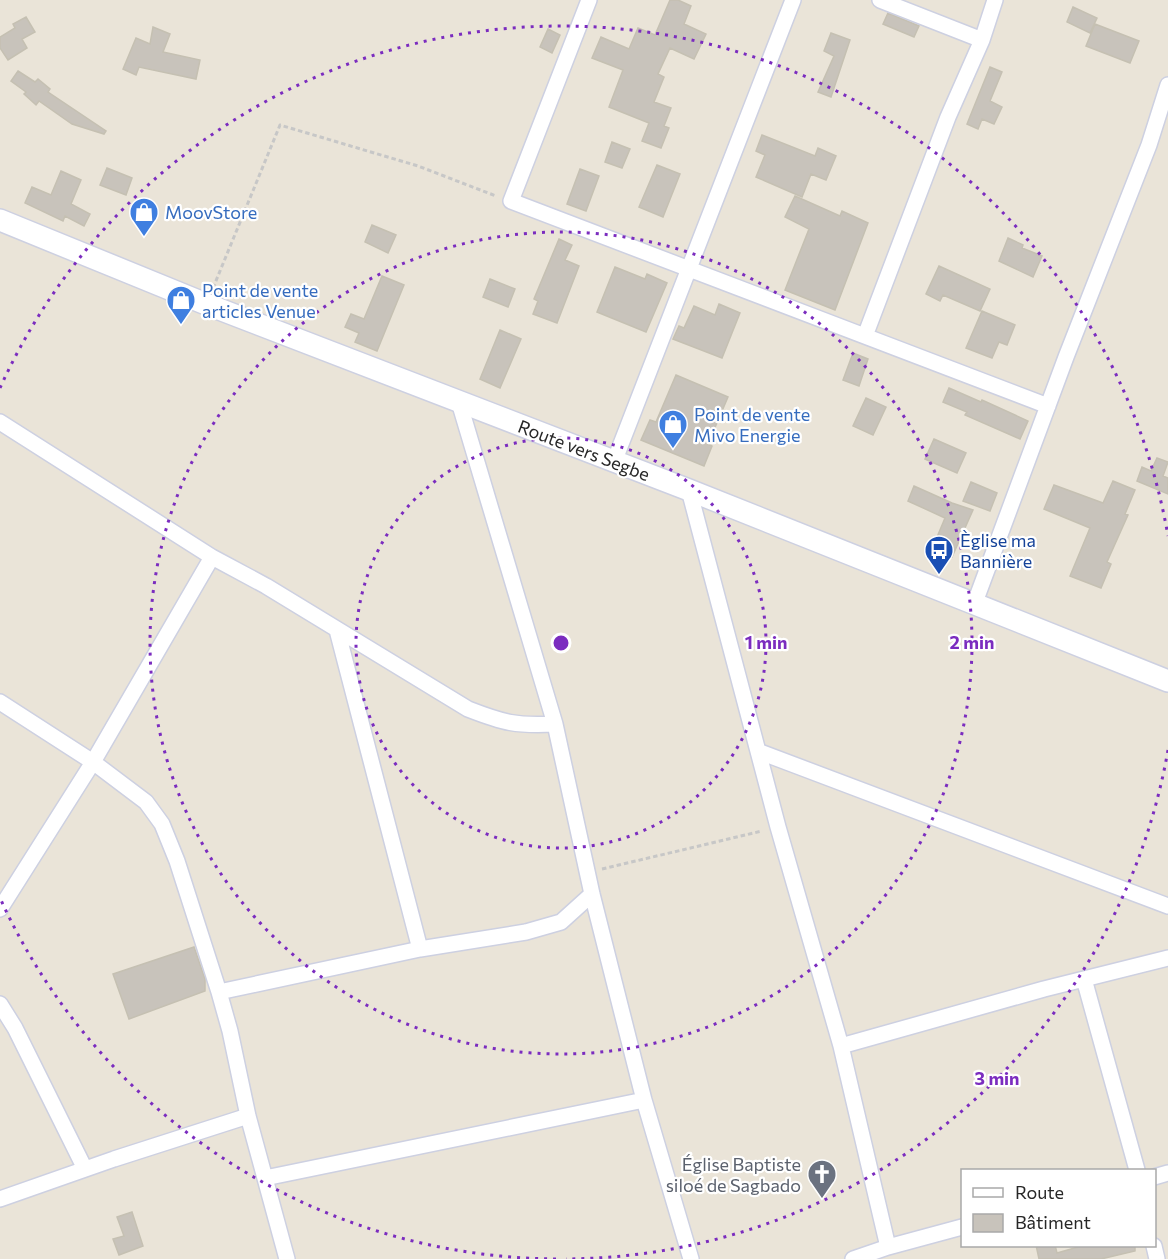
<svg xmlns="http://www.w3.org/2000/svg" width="1168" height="1259" font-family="Commissioner,sans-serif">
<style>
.building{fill:#c8c3bb;stroke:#c5c0b2;stroke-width:1.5}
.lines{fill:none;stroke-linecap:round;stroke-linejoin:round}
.minor-casing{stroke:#cdd0e1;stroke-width:18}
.secondary-casing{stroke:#cdd0e1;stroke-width:24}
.path{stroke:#c7c7c7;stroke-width:3;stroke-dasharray:4.5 3;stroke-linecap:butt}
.minor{stroke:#fff;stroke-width:15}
.secondary{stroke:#fff;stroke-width:21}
.ring{fill:none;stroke:#7b2cbf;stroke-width:3;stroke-dasharray:3 6}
.labels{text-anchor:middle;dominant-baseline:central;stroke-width:4.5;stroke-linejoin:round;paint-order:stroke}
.shop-label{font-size:18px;fill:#366cbe;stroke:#fff;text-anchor:start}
.street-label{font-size:18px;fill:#272727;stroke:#fff}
.transit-label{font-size:18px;fill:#164399;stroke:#fff;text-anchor:start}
.worship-label{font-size:18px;fill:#5b616d;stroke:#fff;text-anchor:end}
.centre{fill:#7b2cbf;stroke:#fff;stroke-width:3}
.ring-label{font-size:18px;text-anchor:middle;font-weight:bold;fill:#7b2cbf;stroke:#fff;stroke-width:4.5;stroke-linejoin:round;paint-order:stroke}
</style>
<rect width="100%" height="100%" fill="#eae4d8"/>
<path class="building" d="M670 0H678L691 6 684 24 706 34 694 59 670 48 658 74 664 77 654 102 671 108 664 126 669 128 661 148 642 141 649 123 609 107 623 70 592 58 601 37 629 49 638 28 655 35Z
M1073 7 1097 18 1090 33 1067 22Z
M888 13 919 26 914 37 883 24Z
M26 17 35 32 22 39 27 48 8 60 0 48V37L15 28 13 24Z
M1095 24 1139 41 1130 63 1086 46Z
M153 27 170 34 163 52 200 60 196 79 139 67 136 75 123 69 136 38 150 44Z
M548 29 560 35 552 53 540 47Z
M831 33 850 40 831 97 818 92 834 56 824 51Z
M990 67 1002 72 990 101 1002 107 994 124 982 119 978 129 967 124Z
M18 71 35 82 38 79 50 89 48 92 106 131 104 134 72 124 39 101 36 105 24 94 26 92 11 81Z
M762 135 815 156 818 148 836 156 826 180 811 174 802 197 756 177 765 155 756 151Z
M612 142 630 149 622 168 605 162Z
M657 165 680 174 663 217 639 207Z
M107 168 132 178 126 195 100 185Z
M580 169 599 176 586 211 567 204Z
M61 171 81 180 71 204 90 214 84 226 65 216 63 221 25 203 32 187 51 195Z
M795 196 840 216 842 211 868 223 835 310 785 290 809 229 785 217Z
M372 225 396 235 388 253 365 242Z
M1008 238 1023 245 1022 248 1042 256 1033 277 999 261Z
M559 239 572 245 565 260 579 266 557 323 533 314 538 301 534 299Z
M939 266 990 289 980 311 943 295 940 301 926 294Z
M615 267 645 279 647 274 667 283 646 332 597 312Z
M382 276 404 285 377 351 355 342 359 333 345 327 351 314 364 319Z
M490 279 515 289 508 307 483 297Z
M719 304 740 313 722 358 673 339 679 326 684 328 694 306 715 315Z
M982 311 1015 325 1007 345 999 342 992 358 966 348Z
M500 330 521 339 500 388 480 379Z
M853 353 868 359 859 386 843 380Z
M676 375 728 397 708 444 712 446 704 466 641 440 650 420 656 422Z
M949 388 981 402 982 400 1028 421 1020 439 965 415 967 412 943 402Z
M866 398 886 407 873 435 853 426Z
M934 439 966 453 957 473 925 459Z
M1157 458 1168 462 1163 476 1168 478V494L1137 481 1142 467 1151 471Z
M1113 481 1135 490 1125 514 1128 515 1107 562 1111 564 1101 588 1070 576 1090 528 1044 509 1054 485 1103 503Z
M971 482 997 493 990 511 963 501Z
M914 486 952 503 973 510 952 557 932 549 945 518 908 501Z
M194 947 205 979V991L129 1019 113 974Z
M132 1212 143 1246 119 1255 113 1239 124 1236 117 1217Z
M1036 1245H1055L1057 1253 1085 1245H1135V1251L1101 1259H1039Z"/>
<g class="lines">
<g class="minor-casing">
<path id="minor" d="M589 0 511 201 1048 406
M880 0 982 40
M865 336 948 117 982 40 995 0
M459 402 555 724 592 894 644 1100 691 1259
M0 422 212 557 266 586 468 709C504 723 516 726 555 724
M614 462 793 0
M689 490 778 827 841 1046 888 1247
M974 605 1066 357 1149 145 1168 85
M337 630 420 949
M0 702 93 762 146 802 162 824 177 861 219 992 230 1031 248 1116 287 1259
M760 752 1168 906
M0 909 93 762 212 557
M1084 979 1137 1170
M219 992 420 949 526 932 561 922 592 894
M0 1004 15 1028 85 1169
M841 1046 1044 989 1168 958
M1154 1177 1168 1173
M265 1178 644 1100
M0 1199 114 1159 248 1116
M1154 1246 1157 1259
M853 1259 888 1247 962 1227"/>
</g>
<g class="secondary-casing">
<path id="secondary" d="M0 220 206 304 689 490 1168 681"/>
</g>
<path class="path" d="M213 288 280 125 418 166 496 196
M602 869 762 831"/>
<use href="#minor" class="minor"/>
<use href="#secondary" class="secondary"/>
</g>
<g class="ring">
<circle cx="561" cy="643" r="205"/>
<circle cx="561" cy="643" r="411"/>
<path d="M1168 750A616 616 0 0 1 566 1259M556 1259A616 616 0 0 1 0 898M0 388A616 616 0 0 1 1168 536"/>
</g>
<defs>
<g id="shop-pin" transform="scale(1.5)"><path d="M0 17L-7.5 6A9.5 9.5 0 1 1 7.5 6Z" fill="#3f7fe0" stroke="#fff"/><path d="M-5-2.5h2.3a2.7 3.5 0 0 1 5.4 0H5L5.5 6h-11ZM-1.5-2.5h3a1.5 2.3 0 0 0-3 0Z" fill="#fff"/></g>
<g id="bus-pin" transform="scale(1.5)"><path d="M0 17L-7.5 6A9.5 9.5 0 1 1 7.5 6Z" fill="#1a4fb4" stroke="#fff"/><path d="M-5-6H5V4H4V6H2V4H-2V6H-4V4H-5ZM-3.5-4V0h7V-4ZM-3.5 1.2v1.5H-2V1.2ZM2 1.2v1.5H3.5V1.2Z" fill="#fff"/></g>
<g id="church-pin" transform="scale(1.5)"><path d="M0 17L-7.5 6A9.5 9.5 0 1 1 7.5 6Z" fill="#6b7280" stroke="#fff"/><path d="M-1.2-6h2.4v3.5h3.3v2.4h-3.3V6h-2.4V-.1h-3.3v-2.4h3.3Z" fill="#fff"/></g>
</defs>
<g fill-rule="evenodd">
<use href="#shop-pin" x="144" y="212"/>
<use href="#shop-pin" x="181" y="300"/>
<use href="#shop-pin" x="673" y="424"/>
<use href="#bus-pin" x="939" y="550"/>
<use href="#church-pin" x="822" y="1174"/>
</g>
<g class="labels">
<g class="shop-label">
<text x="165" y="212">MoovStore</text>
<text x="202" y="290">Point de vente<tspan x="202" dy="21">articles Venue</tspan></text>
<text x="694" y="414">Point de vente<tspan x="694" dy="21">Mivo Energie</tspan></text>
</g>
<g class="street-label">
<text transform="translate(584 450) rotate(21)">Route vers Segbe</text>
</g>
<g class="transit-label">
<text x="960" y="540">Èglise ma<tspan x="960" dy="21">Bannière</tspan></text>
</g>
<g class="worship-label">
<text x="801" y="1164">Église Baptiste<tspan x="801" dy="21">siloé de Sagbado</tspan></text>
</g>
</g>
<circle cx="561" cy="643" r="9" class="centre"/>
<g class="ring-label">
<text x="766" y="649">1 min</text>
<text x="972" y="649">2 min</text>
<text x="997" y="1085">3 min</text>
</g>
<rect x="961" y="1169" width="195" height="78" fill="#ffffff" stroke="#a9a9a9" stroke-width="1.5"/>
<rect x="973" y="1188" width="30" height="9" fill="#ffffff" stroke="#a9a9a9" stroke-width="1.5"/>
<text x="1015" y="1199" font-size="18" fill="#272727">Route</text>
<rect x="973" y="1214" width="30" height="18" fill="#c8c3bb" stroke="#a9a9a9" stroke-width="1.5"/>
<text x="1015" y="1229" font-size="18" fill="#272727">Bâtiment</text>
</svg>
